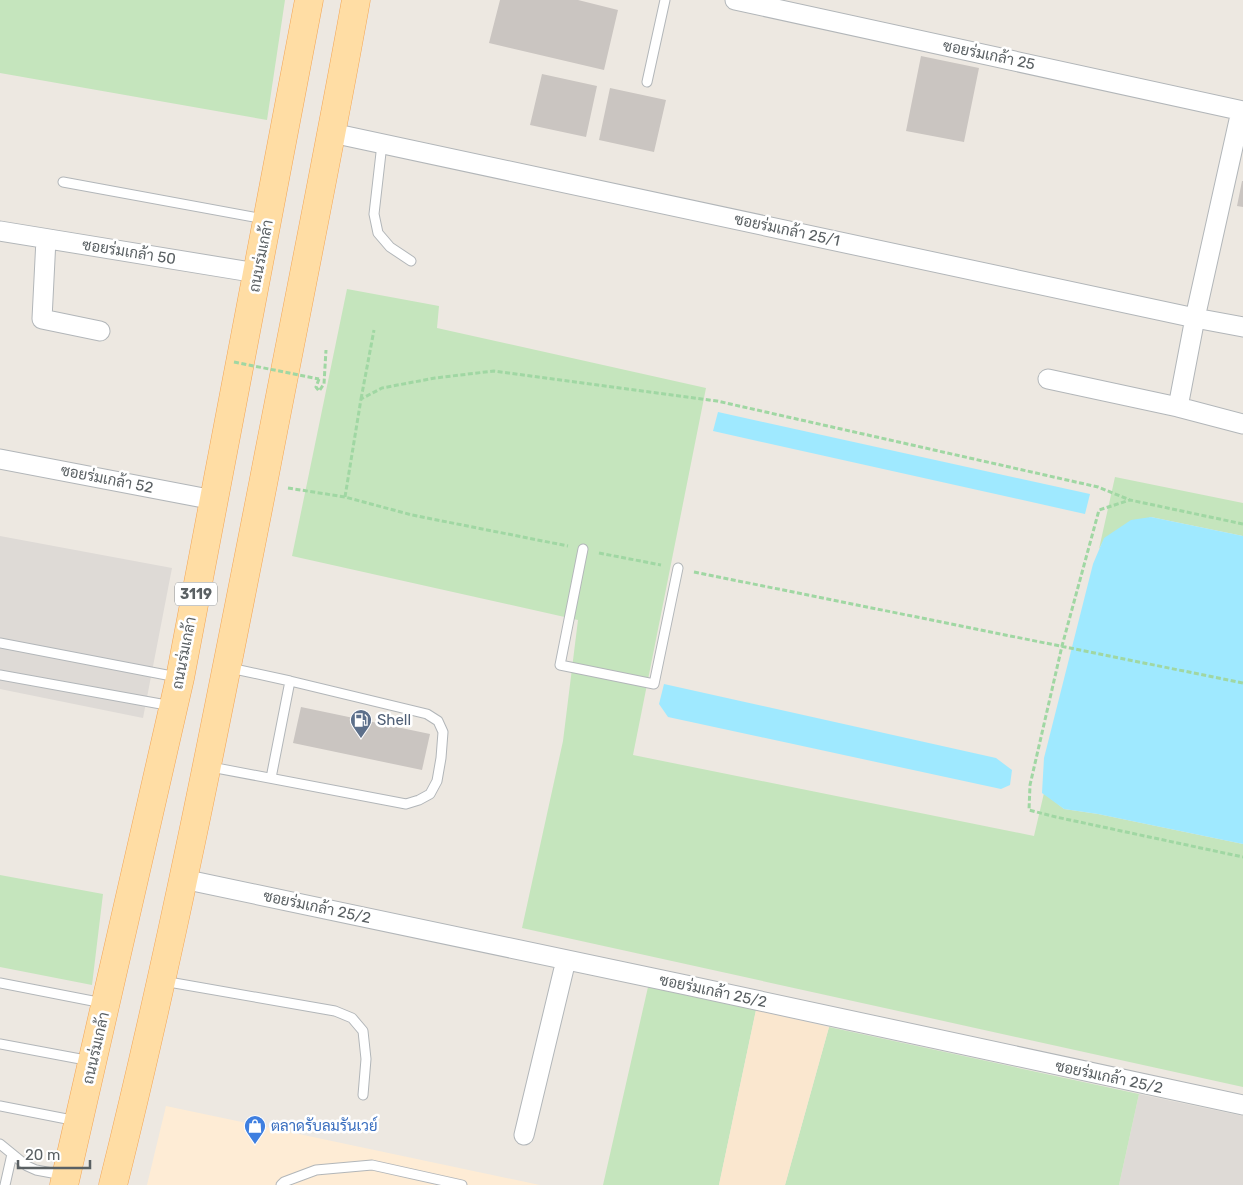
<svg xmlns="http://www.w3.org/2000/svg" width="1243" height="1185" font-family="Rubik,Sarabun,sans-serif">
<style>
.commercial{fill:#feecd5}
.industrial{fill:#dedad6}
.green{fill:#c5e5bd}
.sand{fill:#fae7cf}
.water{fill:#9fe9ff}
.building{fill:#cac5c1}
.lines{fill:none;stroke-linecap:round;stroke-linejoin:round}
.lane-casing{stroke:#b2b6b9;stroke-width:11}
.street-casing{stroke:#b2b6b9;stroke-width:21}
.primary-casing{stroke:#f3a555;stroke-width:29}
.path{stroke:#a0d7a3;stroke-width:3;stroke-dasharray:5 2.5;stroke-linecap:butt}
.lane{stroke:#fff;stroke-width:9}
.street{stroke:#fff;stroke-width:19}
.primary{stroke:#ffdda4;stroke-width:28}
.path-bridge{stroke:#a0d7a3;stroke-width:3;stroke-dasharray:5 2.5;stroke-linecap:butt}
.labels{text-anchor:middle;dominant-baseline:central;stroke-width:5;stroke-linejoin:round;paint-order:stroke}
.shield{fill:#fff;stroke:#8c9092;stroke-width:1}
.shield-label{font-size:14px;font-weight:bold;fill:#5a6063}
.street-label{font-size:15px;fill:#5a6063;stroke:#fff}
.service-label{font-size:15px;fill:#4e5e75;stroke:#fff;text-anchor:start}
.shop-label{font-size:15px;fill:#366cbe;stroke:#fff;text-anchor:start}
</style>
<rect width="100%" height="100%" fill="#ede8e1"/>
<path class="commercial" d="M166 1106 540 1185H147Z"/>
<path class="industrial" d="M0 536 172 568 143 718 0 689Z
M1139 1094 1243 1116V1185H1119Z"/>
<path class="green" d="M0 0H285L267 120 0 73Z
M347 289 439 306 437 328 706 388 633 755 1034 836 1044 793 1064 809 1098 814 1243 844V1087L522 928 563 741 578 620 292 556Z
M1115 477 1243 503V536L1151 517 1105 538 1099 549Z
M0 875 103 894 92 985 0 967Z
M648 987 756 1010 719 1185H603Z
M829 1027 1139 1094 1119 1185H785Z"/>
<path class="sand" d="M756 1010 829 1027 785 1185H719Z"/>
<path class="water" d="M718 412 1090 494 1085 514 713 431Z
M1151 517 1243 536V844L1098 814 1064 809 1042 793 1044 758 1093 564 1104 538 1131 520Z
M664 684 996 758 1012 770 1010 785 1001 789 668 717 659 704Z"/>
<path class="building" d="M500 0H578L618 10 604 70 489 43Z
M921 56 979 68 964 142 906 131Z
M542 74 597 86 586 137 530 125Z
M610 88 666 100 654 152 599 140Z
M1242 181H1243V207L1237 206Z
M301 707 430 734 422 770 293 743Z"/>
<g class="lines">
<g class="lane-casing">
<path id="lane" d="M647 82 665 0
M382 144 374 214 378 233 390 247 411 261
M63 182 264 219
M583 549 560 665 654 684 678 568
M0 643 177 677
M0 675 172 706
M211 767 406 804 419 800 430 794 437 781 441 758 443 732 438 721 427 714 290 681 230 668
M271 778 290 681
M163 981 335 1011 352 1018 363 1031 366 1059 363 1095
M0 983 103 1003
M0 1044 91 1061
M0 1106 77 1121
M0 1144 27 1166 36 1170 63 1175
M5 1185 12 1154
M281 1185 284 1182 316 1170 372 1165 462 1185"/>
</g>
<g class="street-casing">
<path id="street" d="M735 0 1243 111
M332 133 1195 318 1243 327
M0 231 257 273
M46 239 42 319 100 331
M1048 379 1178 407 1243 424
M1178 407 1195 318 1241 111
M0 459 214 500
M183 879 686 985 1243 1105
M524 1135 566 960"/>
</g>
<g class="primary-casing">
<path id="primary" d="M64 1185 180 678 309 0
M113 1185C171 953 217 718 263 484 294 322 327 162 356 0"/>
</g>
<path class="path" d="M319 379 316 387 319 391 324 384 326 350
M361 399 374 330
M288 488 345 497 412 515 568 546
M345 497 361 399 382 388 435 378 494 371 717 401 1098 487 1130 500
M1243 524 1130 500 1099 510 1062 646 1030 785 1029 810 1056 817 1243 857
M599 553 661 565
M694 572 1243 683"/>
<use href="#lane" class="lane"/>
<use href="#street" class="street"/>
<use href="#primary" class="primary"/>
<path class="path-bridge" d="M234 362 319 379"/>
</g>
<defs>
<g id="fuel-pin" transform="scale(1.125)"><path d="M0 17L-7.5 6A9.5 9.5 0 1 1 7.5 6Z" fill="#5c6f8a" stroke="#fff"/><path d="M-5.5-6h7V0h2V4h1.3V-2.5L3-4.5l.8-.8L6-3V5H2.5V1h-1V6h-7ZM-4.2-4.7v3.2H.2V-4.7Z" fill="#fff"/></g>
<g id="shop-pin" transform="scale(1.125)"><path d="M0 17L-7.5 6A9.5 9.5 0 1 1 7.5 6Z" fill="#3f7fe0" stroke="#fff"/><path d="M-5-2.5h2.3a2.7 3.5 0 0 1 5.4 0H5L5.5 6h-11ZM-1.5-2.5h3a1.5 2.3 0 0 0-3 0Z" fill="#fff"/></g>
</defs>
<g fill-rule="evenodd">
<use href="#fuel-pin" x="361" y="720"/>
<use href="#shop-pin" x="255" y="1126"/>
</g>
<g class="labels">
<rect class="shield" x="175" y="582.5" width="42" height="23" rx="4"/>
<g class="shield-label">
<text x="196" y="594">3119</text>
</g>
<g class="street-label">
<text transform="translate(989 55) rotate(12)">ซอยร่มเกล้า 25</text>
<text transform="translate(787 230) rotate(12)">ซอยร่มเกล้า 25/1</text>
<text transform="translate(129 252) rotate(9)">ซอยร่มเกล้า 50</text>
<text transform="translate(261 256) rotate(-79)">ถนนร่มเกล้า</text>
<text transform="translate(107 479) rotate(11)">ซอยร่มเกล้า 52</text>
<text transform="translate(184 653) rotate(-79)">ถนนร่มเกล้า</text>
<text transform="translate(317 907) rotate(12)">ซอยร่มเกล้า 25/2</text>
<text transform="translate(713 991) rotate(12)">ซอยร่มเกล้า 25/2</text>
<text transform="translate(96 1048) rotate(-77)">ถนนร่มเกล้า</text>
<text transform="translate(1109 1077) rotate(12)">ซอยร่มเกล้า 25/2</text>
</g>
<g class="service-label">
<text x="377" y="720">Shell</text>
</g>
<g class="shop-label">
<text x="271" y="1126">ตลาดรับลมรันเวย์</text>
</g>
</g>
<path d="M18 1160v8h72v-8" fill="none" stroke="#5a6063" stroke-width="2.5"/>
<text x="25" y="1160" font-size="15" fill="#5a6063" stroke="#ffffff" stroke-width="4" paint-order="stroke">20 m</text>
</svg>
